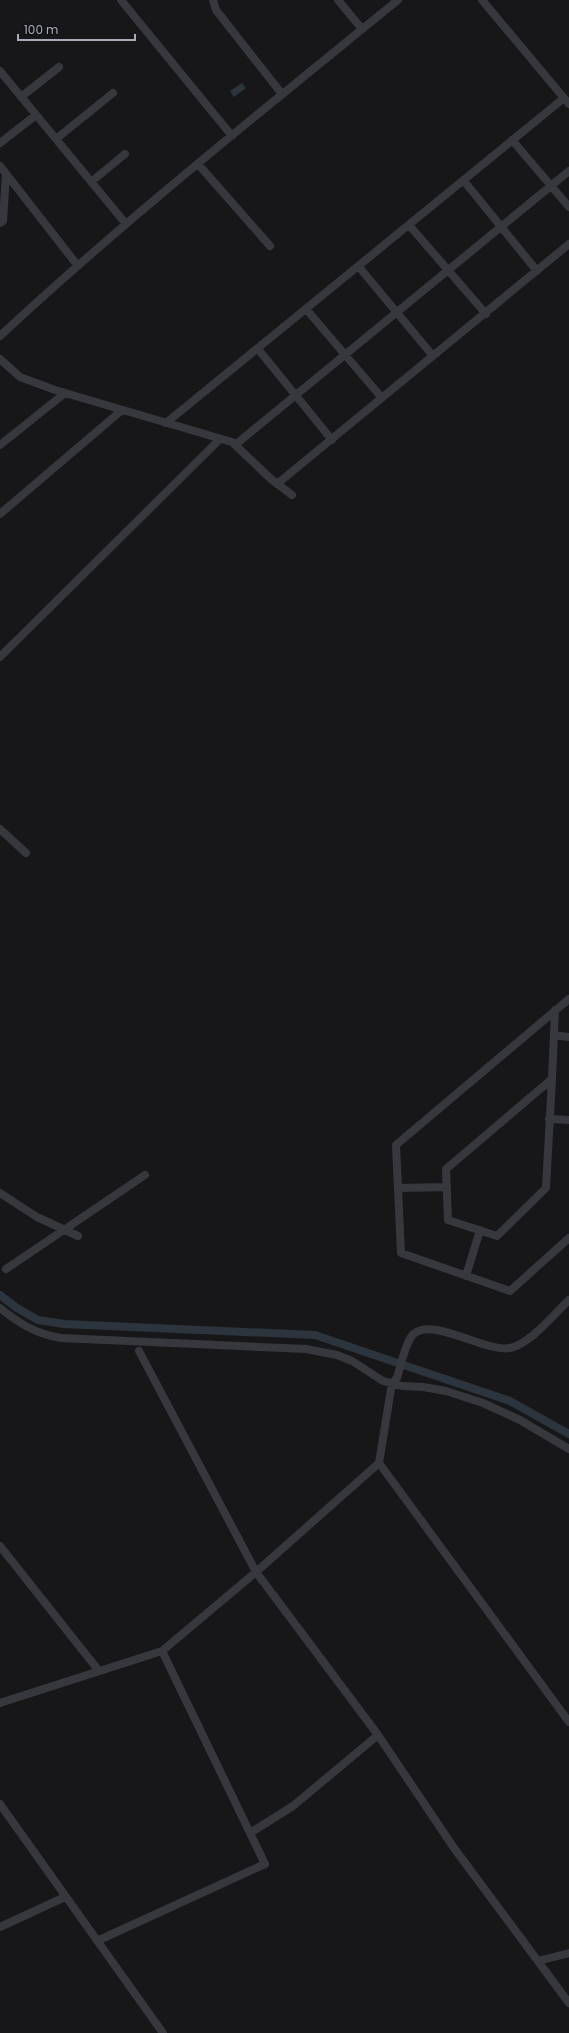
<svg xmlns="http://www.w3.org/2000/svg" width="569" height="2033" font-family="Poppins,sans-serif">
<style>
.water{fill:#2c353d}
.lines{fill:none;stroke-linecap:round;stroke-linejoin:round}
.canal{stroke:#2c353d;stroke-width:8}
.street{stroke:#37383e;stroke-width:8}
</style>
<rect width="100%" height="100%" fill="#171719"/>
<path class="water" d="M242 83 246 88 234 97 230 91Z"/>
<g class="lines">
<path class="canal" d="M0 1295 17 1308 38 1320 64 1324 315 1335 510 1401 569 1434"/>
<path class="street" d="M121 0 232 136
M213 0 216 10 282 94
M338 0 362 29
M482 0 569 104
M0 71 126 224
M21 97 59 67
M56 139 113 93
M512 140 569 207
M0 143 36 115
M198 164 270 246
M0 166 78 266
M464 181 537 271
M91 182 125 154
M0 223 3 221 6 174
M409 225 486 314
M359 267 433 356
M306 309 382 398
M0 336C127 218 263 110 398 0
M258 349 332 440
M0 359 20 377 55 390 232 442 271 479 292 495
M166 423 564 98
M0 445 65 393
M235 445 569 171
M277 484 569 244
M0 514 122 410
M0 657 220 439
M0 829 26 853
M569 999 396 1145 401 1253 510 1291 569 1238
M554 1035 569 1037
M552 1079 546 1188 497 1236 448 1220 446 1169 552 1079 555 1010
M549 1119 569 1120
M398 1188 447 1187
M0 1193 37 1217 78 1236
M6 1269 145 1175
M466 1276 480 1230
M0 1308C20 1324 36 1334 61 1338L306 1349 337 1355 352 1361 383 1381 402 1386 423 1387 446 1391 483 1403 520 1420 569 1449
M139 1351 256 1572 378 1735 454 1848 569 2003
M379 1463 569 1722
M0 1546 99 1671
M0 1703 162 1651 256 1572 379 1463 392 1383 397 1378C401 1365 404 1348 411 1337 427 1313 485 1353 510 1348 530 1344 554 1314 569 1300
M0 1804 163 2033
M250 1833 293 1806 378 1735
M0 1927 65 1897
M97 1941 265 1864 162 1651
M538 1961 569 1953"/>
</g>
<path d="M18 34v6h117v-6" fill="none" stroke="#a8acb9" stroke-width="2"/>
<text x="24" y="34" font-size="12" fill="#a8acb9" stroke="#121114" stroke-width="3" paint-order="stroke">100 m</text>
</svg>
